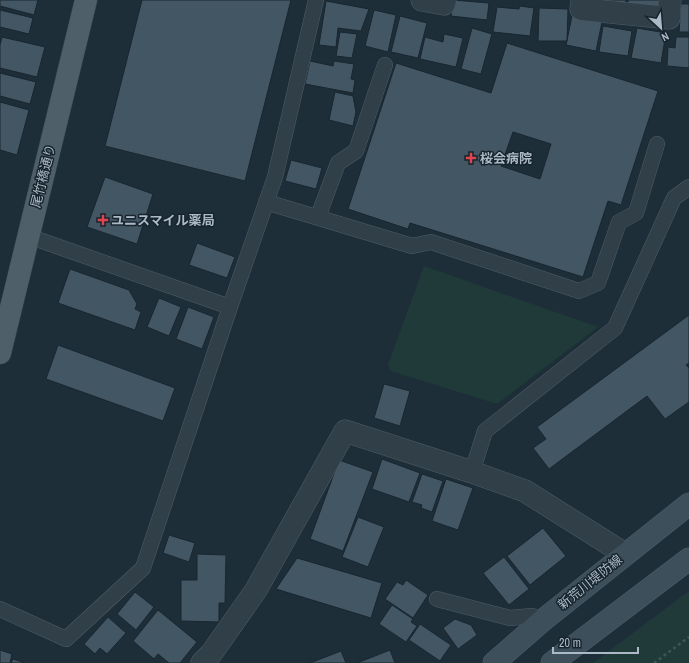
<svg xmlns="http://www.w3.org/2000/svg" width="689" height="663" font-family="'Archivo Narrow','Noto Sans JP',sans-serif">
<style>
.green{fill:#1f3a38}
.building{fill:#435663;stroke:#19262f;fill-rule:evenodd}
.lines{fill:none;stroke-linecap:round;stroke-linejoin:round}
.lane-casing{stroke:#4f5d67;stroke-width:16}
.street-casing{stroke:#4f5d67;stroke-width:23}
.secondary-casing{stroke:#4f5d67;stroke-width:23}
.primary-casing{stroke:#3b4852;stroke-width:23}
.path{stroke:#3d5654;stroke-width:2.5;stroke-dasharray:3 3;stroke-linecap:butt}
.lane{stroke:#313f49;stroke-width:15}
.street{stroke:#313f49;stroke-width:22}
.secondary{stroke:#3e4f5c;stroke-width:22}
.primary{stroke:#4e5f69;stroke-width:22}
.health-dot{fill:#e0444e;stroke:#17242d;stroke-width:1.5}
.labels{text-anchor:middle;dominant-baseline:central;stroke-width:3;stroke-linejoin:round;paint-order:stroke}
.poi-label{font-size:13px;font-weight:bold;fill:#abbac6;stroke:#17242d;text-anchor:start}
.street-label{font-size:13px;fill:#abbac6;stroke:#17242d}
</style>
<rect width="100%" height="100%" fill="#1d2e39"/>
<path class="green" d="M424 266 598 327 497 404 391 371 388 365Z
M689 591V663H593Z"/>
<path class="building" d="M0 0H38L34 15 0 6Z
M142 0H291L245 181 105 146Z
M453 0 489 3 487 20 451 16Z
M602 0H626L625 6 601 4Z
M628 0H659V8L628 5Z
M326 1 369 9 361 31 338 28 336 47 319 45Z
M681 4H689V32H679Z
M520 6 534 8 530 36 493 32 497 7 519 9Z
M539 8 568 9 567 41H538Z
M0 10 33 18 29 34 0 27Z
M374 10 396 15 388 52 365 46Z
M400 16 427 23 418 58 391 52Z
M572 16 602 22 596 51 566 45Z
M603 26 632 31 628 56 599 52Z
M472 28 492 34 481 74 461 69Z
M637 28 666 33 661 63 631 58Z
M340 32 357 34 352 58 336 56Z
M444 34 463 38 456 67 420 59 425 37 443 42Z
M2 37 45 47 37 77 0 68V45Z
M676 37H689V68L667 66 668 47 675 48Z
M507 43 658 91 621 205 608 201 583 277 410 223 408 229 348 209 396 63 491 93ZM513 132 551 144 540 179 501 166Z
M310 61 333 66 334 61 354 64 351 79 355 80 353 93 305 84Z
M0 73 36 82 30 104 0 96Z
M335 92 353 96 356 112 353 126 329 120Z
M0 102 29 110 17 155 0 150Z
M291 160 322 168 316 189 285 181Z
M105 177 153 194 137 244 87 227Z
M197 243 235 257 227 278 189 265Z
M70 269 129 290 137 304 135 309 141 312 135 330 58 303Z
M159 298 181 307 169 336 147 327Z
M188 307 214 317 202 349 176 339Z
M689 315V363L686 365 689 368V402L665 419 647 396 549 469 533 448 546 439 537 427Z
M58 345 175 388 163 421 46 379Z
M384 384 410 391 400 426 374 418Z
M382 459 420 473 409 502 372 489Z
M339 460 373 472 343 551 310 539Z
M422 474 443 481 432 512 421 508 422 505 412 502Z
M446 479 473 488 458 530 432 521Z
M358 517 384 527 368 567 342 557Z
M543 528 566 556 530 585 507 556Z
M169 535 195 543 189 562 163 553Z
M197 554 226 555 225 603H219V622L181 621V580H197Z
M504 557 529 589 509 605 483 573Z
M297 558 382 583 371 618 276 589Z
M406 580 428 595 413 618 385 599 397 582 403 585Z
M135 592 154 607 136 630 117 614Z
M392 605 413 619 411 622 417 626 406 642 379 624Z
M158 610 197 642 180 663H169L158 654 154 659 133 641Z
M108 617 126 633 107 654 100 648 95 654 84 644Z
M455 619 471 625 477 635 458 649 443 628Z
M420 624 451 645 440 661 409 640Z
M0 650 12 654 10 663H0Z
M390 650 395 663H357Z
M341 651 346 663H310Z
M13 659 25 663H11Z"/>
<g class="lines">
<g class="lane-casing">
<path id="lane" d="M266 202 412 246 431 242 579 291 598 283 619 222 636 213 657 144
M318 217 338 163 356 151 385 65
M28 236 230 307
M472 472 485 431 615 328 674 198 689 187
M437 599 510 618 532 616 542 621
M0 609 66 639 143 568 230 307 275 177 316 0"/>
</g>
<g class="street-casing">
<path id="street" d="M422 0 444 4 445 0
M582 0 581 9 669 18 670 0
M202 663 211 654 256 590 345 431 472 472 525 491 625 554"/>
</g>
<g class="secondary-casing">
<path id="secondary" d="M494 663 542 621 689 504
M552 663 689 559"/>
</g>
<g class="primary-casing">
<path id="primary" d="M0 353 86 0"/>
</g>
<path class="path" d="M654 663 689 637"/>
<use href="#lane" class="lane"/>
<use href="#street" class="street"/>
<use href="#secondary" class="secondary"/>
<use href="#primary" class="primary"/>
</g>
<g class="health-dot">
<path d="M469 152h4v4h4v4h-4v4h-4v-4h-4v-4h4z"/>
<path d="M101 214h4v4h4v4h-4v4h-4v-4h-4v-4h4z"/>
</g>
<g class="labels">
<g class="poi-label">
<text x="480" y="158">桜会病院</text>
<text x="111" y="220">ユニスマイル薬局</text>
</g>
<g class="street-label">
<text transform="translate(43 176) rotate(-76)">尾竹橋通り</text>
<text transform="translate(590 582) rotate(-39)">新荒川堤防線</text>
</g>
</g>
<g transform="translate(661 28) rotate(154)" stroke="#17242d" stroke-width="3" paint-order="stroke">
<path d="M0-3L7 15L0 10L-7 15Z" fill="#abbac6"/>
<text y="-6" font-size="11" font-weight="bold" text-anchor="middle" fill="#abbac6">N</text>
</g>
<path d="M553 647v6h85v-6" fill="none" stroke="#abbac6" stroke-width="2"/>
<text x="559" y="647" font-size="12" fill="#abbac6" stroke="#17242d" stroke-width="3" paint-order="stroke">20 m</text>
</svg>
